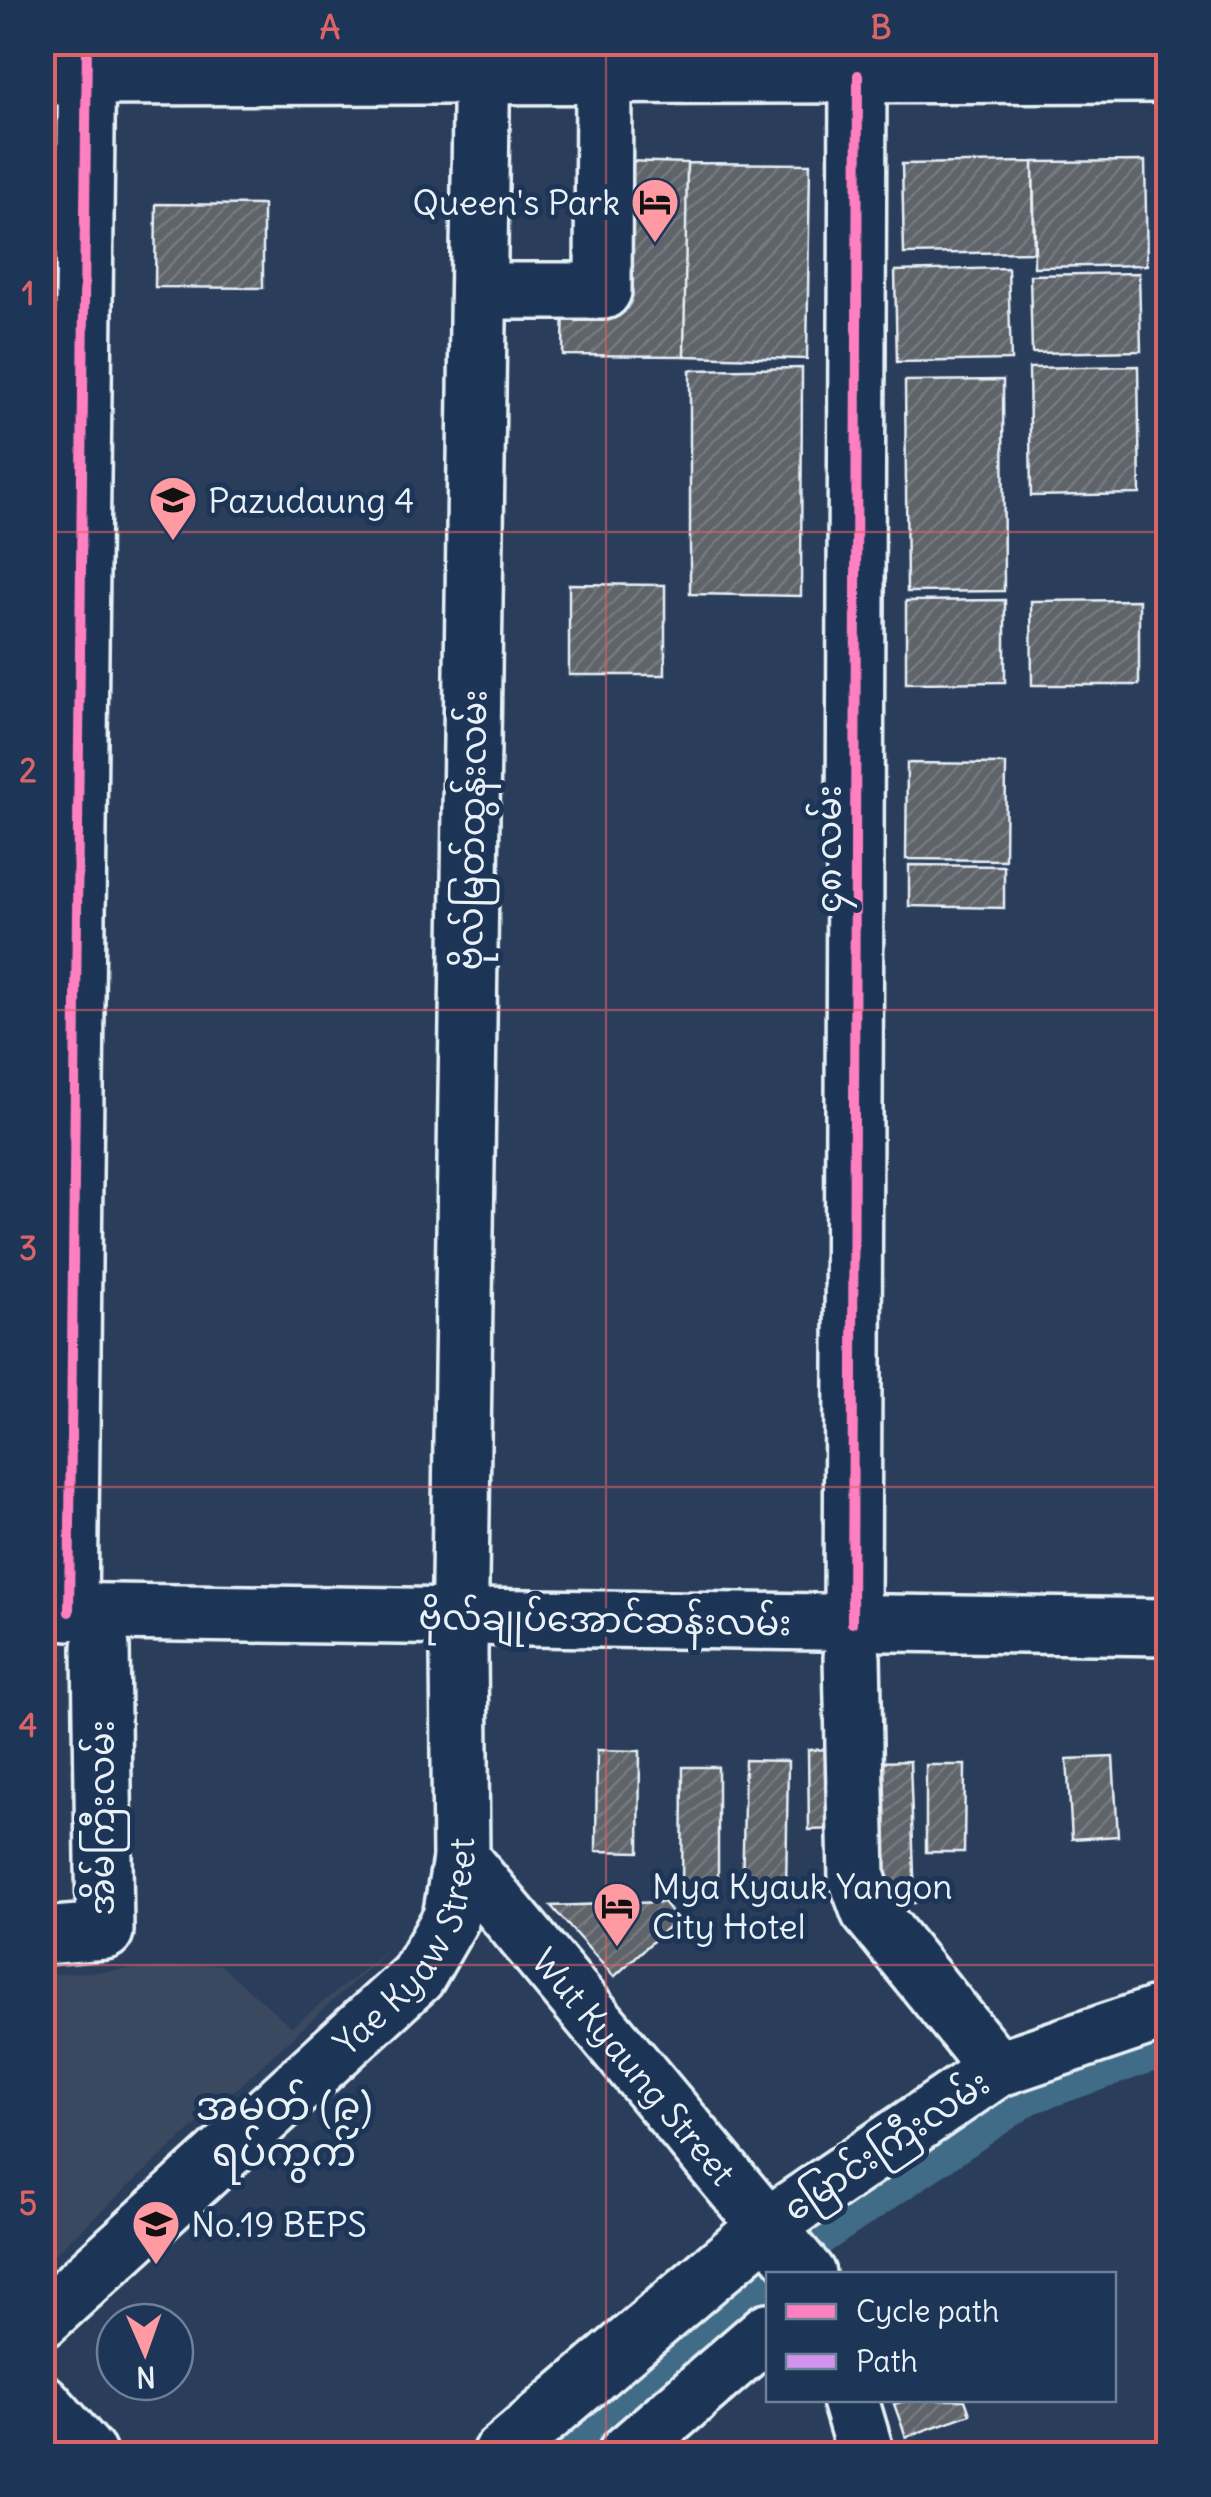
<svg xmlns="http://www.w3.org/2000/svg" width="1211" height="2497" font-family="Delius,'Noto Sans Myanmar',sans-serif">
<style>
.built{fill:#3a4960}
.lines{fill:none;stroke-linecap:round;stroke-linejoin:round}
.canal{stroke:#416c87;stroke-width:42}
.building{fill:url(#building-hatch);stroke:#e8f1f8;stroke-width:2.5}
.minor-casing{stroke:#e8f1f8;stroke-width:62}
.major-casing{stroke:#e8f1f8;stroke-width:62}
.minor{stroke:#1d3557;stroke-width:55}
.major{stroke:#1d3557;stroke-width:55}
.quiet{stroke:#d193ec;stroke-width:8;stroke-dasharray:15 8;stroke-linecap:butt}
.cycleway-casing{stroke:#1d3557;stroke-width:16}
.cycleway{stroke:#ff80c0;stroke-width:10}
.grid{fill:none;stroke:#db6466;stroke-width:2.5;stroke-opacity:0.55}
.labels{text-anchor:middle;dominant-baseline:central;stroke-width:10;stroke-linejoin:round;paint-order:stroke}
.poi-label{font-size:35px;fill:#e8f1f8;stroke:#1d3557;text-anchor:start}
.street-label{font-size:35px;fill:#e8f1f8;stroke:#1d3557}
.quarter-label{font-size:40px;fill:#e8f1f8;stroke:#1d3557}
.neatline{fill:none;stroke:#db6466;stroke-width:4}
.grid-label{font-size:32px;text-anchor:middle;font-weight:bold;fill:#db6466}
</style>
<defs>
<pattern id="building-hatch" width="6" height="6" patternUnits="userSpaceOnUse" patternTransform="scale(2.5)"><rect width="6" height="6" fill="#5f646a"/><path d="M-1 1l2-2M0 6l6-6M5 7l2-2" fill="none" stroke="#767b80"/></pattern>
</defs>
<rect width="100%" height="100%" fill="#2a3e5b"/>
<filter id="ink" filterUnits="userSpaceOnUse"><feTurbulence type="fractalNoise" baseFrequency=".01" numOctaves="2"/><feDisplacementMap in="SourceGraphic" scale="20" xChannelSelector="R" yChannelSelector="G"/><feConvolveMatrix kernelMatrix="1 2 1 2 8 2 1 2 1" color-interpolation-filters="sRGB"/></filter>
<g filter="url(#ink)">
<path class="built" d="M393 1946 43 2264V1975L219 1964 292 2027Z"/>
<g class="lines">
<path class="canal" d="M552 2454 813 2238 1027 2094 1168 2045"/>
</g>
<path class="building" d="M625 161 687 163 684 356 563 355 564 290Z
M1145 161 1147 265 1034 267 1033 162Z
M1033 162 1035 252 904 254 902 164Z
M687 163 810 164 807 359 684 356Z
M156 204 263 205V288L155 287Z
M1008 268 1011 360 897 362 895 271Z
M1139 273 1141 351 1032 353 1030 275Z
M1138 366 1140 494 1031 496 1029 368Z
M802 368 801 596 690 594V370Z
M1003 380 1004 591 907 592 905 381Z
M569 584 665 585V675H569Z
M1005 600V682L906 683V601Z
M1139 600V685H1032L1031 601Z
M907 763 1006 764 1005 860 906 859Z
M909 865 1004 866V908L909 906Z
M836 1749 837 1829 809 1830 808 1750Z
M597 1750 640 1751 639 1852 596 1851Z
M1113 1757 1118 1836 1072 1839 1067 1759Z
M745 1760 788 1761 786 1892H742Z
M910 1761 915 1903 884 1904 879 1762Z
M926 1765H965L964 1852H926Z
M683 1767H718V1897H682Z
M663 1902 677 1919 614 1977 551 1906Z
M909 2400H965L970 2414 906 2437 894 2404Z"/>
<g class="lines">
<g class="minor-casing">
<g id="minor">
<path d="M479 291H603L604 75"/>
<path d="M69 1612 87 42"/>
<path d="M852 1623 858 75"/>
<path d="M852 1657 857 1878 869 1911 997 2069"/>
<path id="s1" d="M461 1859 807 2274"/>
<path d="M42 1936 105 1931 101 1647"/>
<path d="M850 2400 866 2454"/>
<path d="M42 2402 88 2454"/>
<path d="M500 2454 766 2227 997 2069 1168 2011"/>
<path d="M626 2454 768 2331"/>
</g>
</g>
<g class="major-casing">
<g id="major">
<path d="M42 77 1168 74"/>
<path d="M42 1611 1168 1627"/>
<path id="s2" d="M42 2320 417 1977 451 1918 461 1859 459 1652 482 42"/>
</g>
</g>
<use href="#minor" class="minor"/>
<use href="#major" class="major"/>
<path class="quiet" d="M862 2454 865 2452"/>
<g class="cycleway-casing">
<path id="cycleway" d="M69 1612 87 42
M852 1623 858 75"/>
</g>
<use href="#cycleway" class="cycleway"/>
</g>
</g>
<path class="grid" d="M606 42V2454M42 532H1168M42 1010H1168M42 1487H1168M42 1965H1168"/>
<defs>
<g id="hotel-pin" transform="scale(2.5)"><path d="M0 17L-7.5 6A9.5 9.5 0 1 1 7.5 6Z" fill="#ff9aa2" stroke="#1d3557"/><path d="M-6-4.5h1.5V1H6V5H4.5V3h-9V5H-6ZM-4 0a1.8 1.8 0 1 1 3.6 0ZM.5 0V-2.5h3Q6-2.5 6 0Z" fill="#111"/></g>
<g id="school-pin" transform="scale(2.5)"><path d="M0 17L-7.5 6A9.5 9.5 0 1 1 7.5 6Z" fill="#ff9aa2" stroke="#1d3557"/><path d="M0-5L7-2L0 1L-7-2ZM-4 1L0 2.5L4 1V4Q0 6-4 4Z" fill="#111"/></g>
</defs>
<g fill-rule="evenodd">
<use href="#hotel-pin" x="655" y="202"/>
<use href="#school-pin" x="173" y="500"/>
<use href="#hotel-pin" x="617" y="1906"/>
<use href="#school-pin" x="156" y="2224"/>
</g>
<g class="labels">
<g class="poi-label">
<text x="620" y="202" text-anchor="end">Queen's Park</text>
<text x="208" y="500">Pazudaung 4</text>
<text x="652" y="1886">Mya Kyauk Yangon<tspan x="652" dy="40">City Hotel</tspan></text>
<text x="191" y="2224">No.19 BEPS</text>
</g>
<g class="street-label">
<text transform="translate(471 830) rotate(-89)">ဗိုလ်မြတ်ထွန်းလမ်း</text>
<text transform="translate(828 849) rotate(-90)">၄၈ လမ်း</text>
<text transform="translate(605 1619) rotate(1)">ဗိုလ်ချုပ်အောင်ဆန်းလမ်း</text>
<text transform="translate(101 1818) rotate(-90)">အိမ်ကြီးလမ်း</text>
<text stroke="none"><textPath href="#s2" startOffset="530">Yae Kyaw Street</textPath></text>
<text stroke="none"><textPath href="#s1" startOffset="270">Wut Kyaung Street</textPath></text>
<text transform="translate(886 2145) rotate(-34)">မြောင်းကြီးလမ်း</text>
</g>
<g class="quarter-label">
<text x="284" y="2106">အမှတ် (၉)<tspan x="284" dy="46">ရပ်ကွက်</tspan></text>
</g>
</g>
<rect width="1211" height="2497" fill="none" stroke="#1d3557" stroke-width="110"/>
<rect x="766" y="2272" width="350" height="130" fill="#1d3557" stroke="#6e8097" stroke-width="2.5"/>
<rect x="786" y="2304" width="50" height="15" fill="#ff80c0" stroke="#6e8097" stroke-width="2.5"/>
<text x="856" y="2322" font-size="30" fill="#e8f1f8">Cycle path</text>
<rect x="786" y="2354" width="50" height="15" fill="#d193ec" stroke="#6e8097" stroke-width="2.5"/>
<text x="856" y="2372" font-size="30" fill="#e8f1f8">Path</text>
<g transform="translate(145 2352) rotate(178)"><circle r="48" fill="#1d3557" stroke="#6e8097" stroke-width="2.5"/>
<path d="M0-8L18 38L0 25L-18 38Z" fill="#ff9aa2"/>
<text y="-15" font-size="28" font-weight="bold" text-anchor="middle" fill="#e8f1f8">N</text>
</g>
<rect x="55" y="55" width="1101" height="2387" class="neatline"/>
<g class="grid-label">
<text x="330" y="39">A</text>
<text x="881" y="39">B</text>
<text x="28" y="305">1</text>
<text x="28" y="782">2</text>
<text x="28" y="1260">3</text>
<text x="28" y="1737">4</text>
<text x="28" y="2215">5</text>
</g>
</svg>
